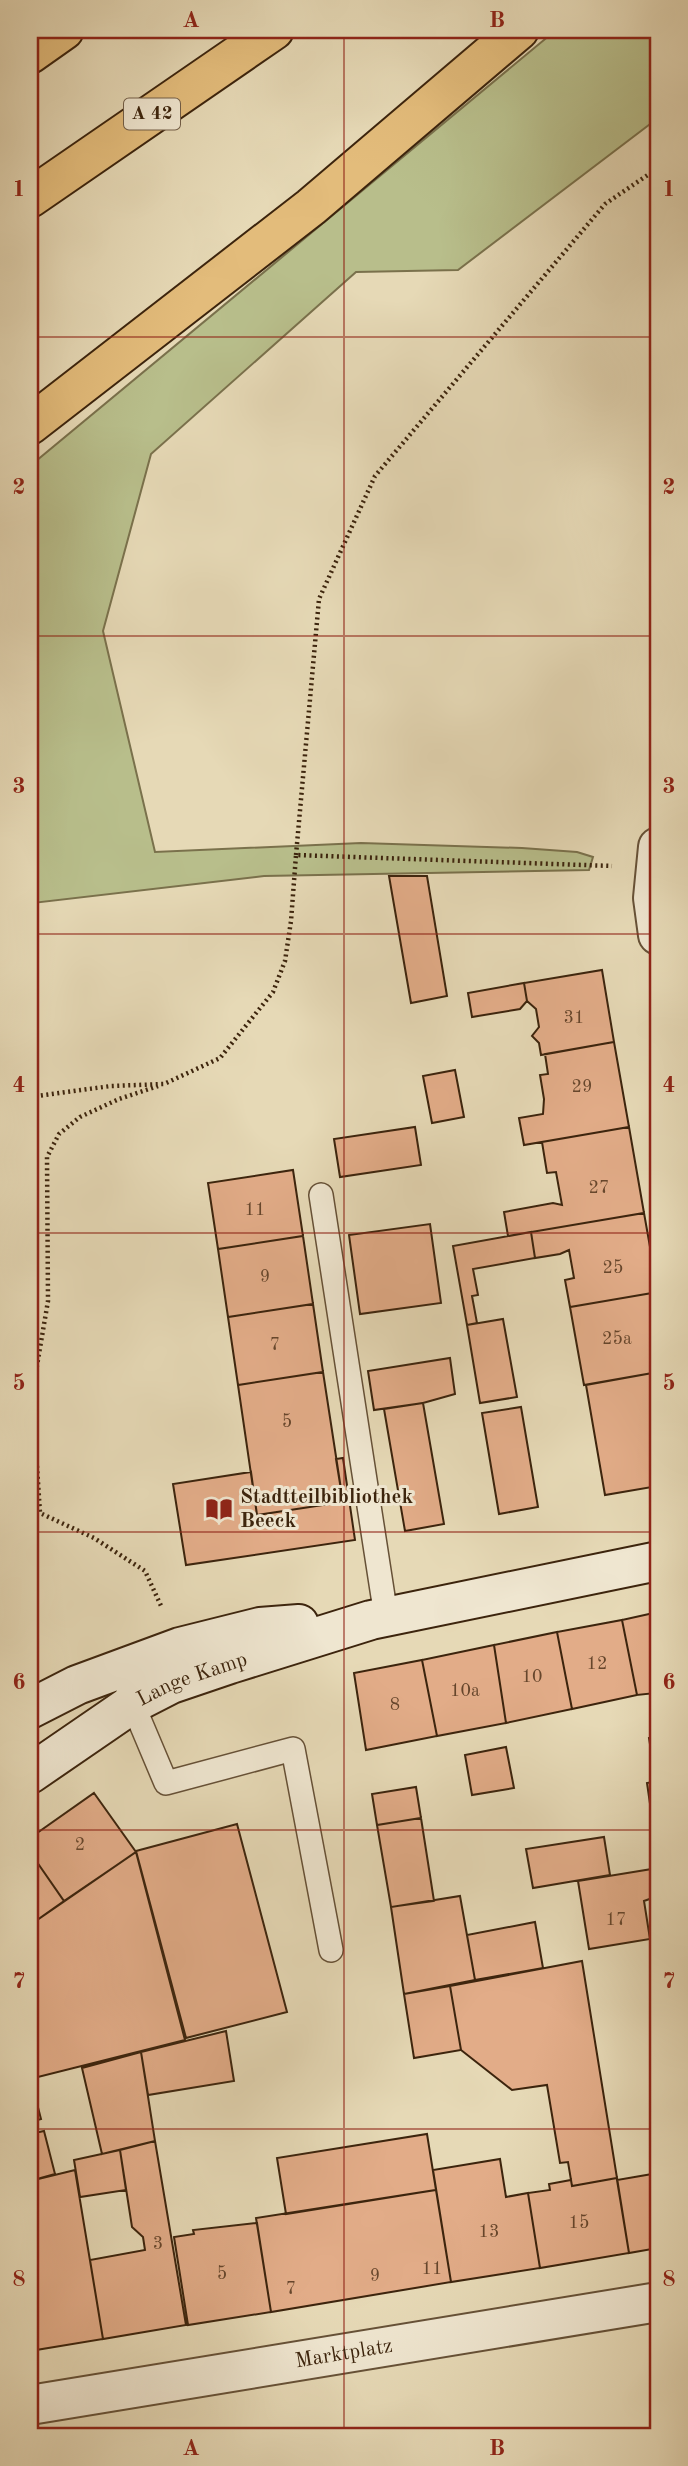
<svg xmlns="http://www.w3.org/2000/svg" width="688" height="2466" font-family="'Old Standard TT',serif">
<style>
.green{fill:#b8be8b;stroke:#7a714c;stroke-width:2}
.building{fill:#e2ac88;stroke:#3c240d;stroke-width:2}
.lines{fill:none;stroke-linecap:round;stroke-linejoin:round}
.lane-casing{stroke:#665137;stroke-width:26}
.street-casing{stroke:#665137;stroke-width:42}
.secondary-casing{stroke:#3c240d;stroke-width:42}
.highway-casing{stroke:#3c240d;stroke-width:42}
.path{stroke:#3c240d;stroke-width:4.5;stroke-dasharray:2 3.5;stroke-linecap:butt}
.lane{stroke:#efe6d0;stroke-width:23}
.street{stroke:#efe6d0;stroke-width:38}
.secondary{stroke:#efe6d0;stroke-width:38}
.highway{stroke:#e3bc7b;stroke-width:38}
.grid{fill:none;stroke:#8f2418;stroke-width:2;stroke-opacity:0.55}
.labels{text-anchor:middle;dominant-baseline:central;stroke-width:6;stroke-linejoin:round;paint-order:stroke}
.number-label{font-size:18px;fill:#66462c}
.shield{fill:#efe6d0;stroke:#725e48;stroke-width:2}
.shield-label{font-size:19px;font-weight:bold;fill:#3c240d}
.poi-label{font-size:21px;font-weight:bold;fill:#3c240d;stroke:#efe6d0;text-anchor:start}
.street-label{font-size:21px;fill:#3c240d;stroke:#efe6d0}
.neatline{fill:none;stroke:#8f2418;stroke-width:2.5}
.grid-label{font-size:23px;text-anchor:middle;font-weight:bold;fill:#8f2418}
</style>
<rect width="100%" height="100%" fill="#e6d9b6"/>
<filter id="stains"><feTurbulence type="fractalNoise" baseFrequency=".00286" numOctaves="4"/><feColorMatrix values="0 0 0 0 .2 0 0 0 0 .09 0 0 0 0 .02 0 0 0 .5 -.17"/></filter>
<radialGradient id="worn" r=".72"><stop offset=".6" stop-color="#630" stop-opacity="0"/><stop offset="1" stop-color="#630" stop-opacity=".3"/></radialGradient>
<path class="green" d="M556 30H658V118L458 270 356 272 151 454 103 631 155 852 361 843 522 848 577 852 593 857 589 870 264 876 33 903 30 863V466Z"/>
<path class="building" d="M389 876H427L447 996 411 1003Z
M602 970 614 1042 541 1055 539 1043 532 1036 539 1027 536 1009 527 1001 524 983Z
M524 983 527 1001 520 1009 472 1017 468 993Z
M614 1042 629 1127 524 1145 519 1118 543 1114 544 1099 540 1075 548 1074 545 1054Z
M455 1070 464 1117 432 1123 423 1076Z
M415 1127 421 1165 340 1177 334 1139Z
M629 1127 644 1213 508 1236 504 1212 553 1203 562 1205 556 1172 547 1173 542 1142Z
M293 1170 303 1236 218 1249 208 1183Z
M644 1213 658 1292 570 1307 565 1280 574 1278 569 1250 560 1254 535 1258 531 1232Z
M430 1224 441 1303 360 1314 349 1235Z
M531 1232 535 1258 473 1269 478 1295 472 1296 477 1323 467 1325 453 1246Z
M303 1236 313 1304 228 1317 218 1249Z
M658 1292V1372L584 1385 570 1307Z
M313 1304 323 1372 238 1385 228 1317Z
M503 1319 517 1397 480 1403 467 1325Z
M450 1358 455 1394 423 1403 374 1410 368 1371Z
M323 1372 343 1502 257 1515 238 1385Z
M658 1372V1486L605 1495 586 1385Z
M423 1403 444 1524 405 1531 384 1409Z
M521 1407 538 1507 499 1514 482 1413Z
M343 1458 355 1540 186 1565 173 1484 251 1472 257 1515 343 1502 336 1459Z
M658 1612V1714L655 1693 637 1695 622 1620Z
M622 1620 637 1695 572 1709 557 1632Z
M557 1632 572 1709 506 1723 494 1645Z
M494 1645 506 1723 437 1736 422 1660Z
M422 1660 437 1736 366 1750 354 1673Z
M658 1736V1781L656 1782 649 1738Z
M506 1747 514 1788 472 1795 465 1755Z
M658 1781V1859L647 1783Z
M416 1787 421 1818 377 1825 372 1794Z
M94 1793 136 1852 64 1901 30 1852V1838Z
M421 1818 434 1901 391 1907 377 1825Z
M237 1824 287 2012 186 2038 136 1851Z
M604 1837 610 1875 533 1888 526 1849Z
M30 1852 64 1901 30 1925Z
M136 1852 185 2040 30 2079V1925Z
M658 1868V1896L644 1901 650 1939 589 1949 578 1881Z
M460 1896 475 1980 404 1994 391 1907Z
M535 1922 543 1968 475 1980 467 1935Z
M582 1961 617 2178 572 2186 568 2162 560 2163 547 2085 512 2090 461 2050 450 1986Z
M450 1986 461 2050 414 2058 404 1994Z
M226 2031 234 2081 148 2095 141 2052Z
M141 2052 155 2141 102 2154 82 2068Z
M31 2080 41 2119 30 2122V2081Z
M44 2131 55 2174 30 2181V2134Z
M427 2134 436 2190 286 2214 277 2158Z
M155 2141 186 2325 103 2339 90 2260 145 2250 143 2237 132 2227 120 2150Z
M120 2150 126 2190 80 2197 74 2160Z
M500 2159 506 2197 528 2193 540 2268 451 2282 433 2170Z
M75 2170 103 2339 30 2351V2181Z
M658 2173V2248L629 2253 617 2180Z
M617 2178 629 2253 540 2268 528 2193 550 2190 549 2184 571 2180 572 2186Z
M436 2190 451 2282 271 2312 256 2218Z
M257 2223 271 2312 188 2325 174 2237 194 2234 193 2230Z"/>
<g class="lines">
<g class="lane-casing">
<path id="lane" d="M321 1195 386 1616
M128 1693 166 1783 293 1749 331 1950"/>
</g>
<g class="street-casing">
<g id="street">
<path d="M658 847 653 898 658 935"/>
<path id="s1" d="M30 2405 658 2302"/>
</g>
</g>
<g class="secondary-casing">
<g id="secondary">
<path d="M30 1709 77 1685 180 1647 260 1627 299 1624"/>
<path id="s2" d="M30 1774 132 1704 171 1684 230 1664 371 1620 658 1561"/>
</g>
</g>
<g class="highway-casing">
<path id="highway" d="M30 54 64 30
M30 198 274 30
M30 425 311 207 519 30"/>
</g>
<path class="path" d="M296 855 319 599 375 476 605 204 658 168
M30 1097 111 1086 164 1084 220 1058 273 992 285 961 291 921 296 855 612 866
M32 1389 40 1513 94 1538 145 1571 162 1608
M33 1389 48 1301 47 1157 59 1134 80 1117 119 1099 158 1086
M30 1517 40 1513"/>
<use href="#lane" class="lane"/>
<use href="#street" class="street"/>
<use href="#secondary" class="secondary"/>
<use href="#highway" class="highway"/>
</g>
<path class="grid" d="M344 30V2436M30 337H658M30 636H658M30 934H658M30 1233H658M30 1532H658M30 1830H658M30 2129H658"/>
<defs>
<g id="library-bare" transform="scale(2.1)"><path d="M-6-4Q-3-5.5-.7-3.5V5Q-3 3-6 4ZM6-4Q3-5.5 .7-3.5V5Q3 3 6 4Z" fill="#8f2418" stroke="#efe6d0" stroke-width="2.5" paint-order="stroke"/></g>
</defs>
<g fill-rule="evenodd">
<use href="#library-bare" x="219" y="1509"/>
</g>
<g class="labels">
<g class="number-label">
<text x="574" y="1018">31</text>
<text x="582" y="1087">29</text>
<text x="599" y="1188">27</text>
<text x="255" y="1210">11</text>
<text x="613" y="1268">25</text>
<text x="265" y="1277">9</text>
<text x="617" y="1339">25a</text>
<text x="275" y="1345">7</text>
<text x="287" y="1422">5</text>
<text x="597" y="1664">12</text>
<text x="532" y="1677">10</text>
<text x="465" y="1691">10a</text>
<text x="395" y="1705">8</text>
<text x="80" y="1845">2</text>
<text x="616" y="1920">17</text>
<text x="579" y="2223">15</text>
<text x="489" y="2232">13</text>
<text x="158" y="2244">3</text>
<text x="432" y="2269">11</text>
<text x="222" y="2274">5</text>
<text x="375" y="2276">9</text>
<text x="291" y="2289">7</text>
</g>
<rect class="shield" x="124" y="98.5" width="56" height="31" rx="5"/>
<g class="shield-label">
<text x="152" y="114">A 42</text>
</g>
<g class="poi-label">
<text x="240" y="1497">Stadtteilbibliothek<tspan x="240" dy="24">Beeck</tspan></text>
</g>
<g class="street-label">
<text stroke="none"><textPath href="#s2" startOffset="189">Lange Kamp</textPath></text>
<text stroke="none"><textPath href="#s1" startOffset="318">Marktplatz</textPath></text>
</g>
</g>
<rect width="688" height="2466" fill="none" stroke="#e6d9b6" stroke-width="77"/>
<rect x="38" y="38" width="612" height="2390" class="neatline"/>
<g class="grid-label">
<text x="191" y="27">A</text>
<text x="497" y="27">B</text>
<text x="19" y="196">1</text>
<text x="669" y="196">1</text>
<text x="19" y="494">2</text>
<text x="669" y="494">2</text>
<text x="19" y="793">3</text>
<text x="669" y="793">3</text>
<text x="19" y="1092">4</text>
<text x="669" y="1092">4</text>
<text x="19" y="1390">5</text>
<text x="669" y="1390">5</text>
<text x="19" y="1689">6</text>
<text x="669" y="1689">6</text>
<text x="19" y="1988">7</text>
<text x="669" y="1988">7</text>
<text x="19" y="2286">8</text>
<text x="669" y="2286">8</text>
<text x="191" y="2455">A</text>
<text x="497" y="2455">B</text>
</g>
<rect width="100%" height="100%" filter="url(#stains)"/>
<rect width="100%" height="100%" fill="url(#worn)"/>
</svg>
